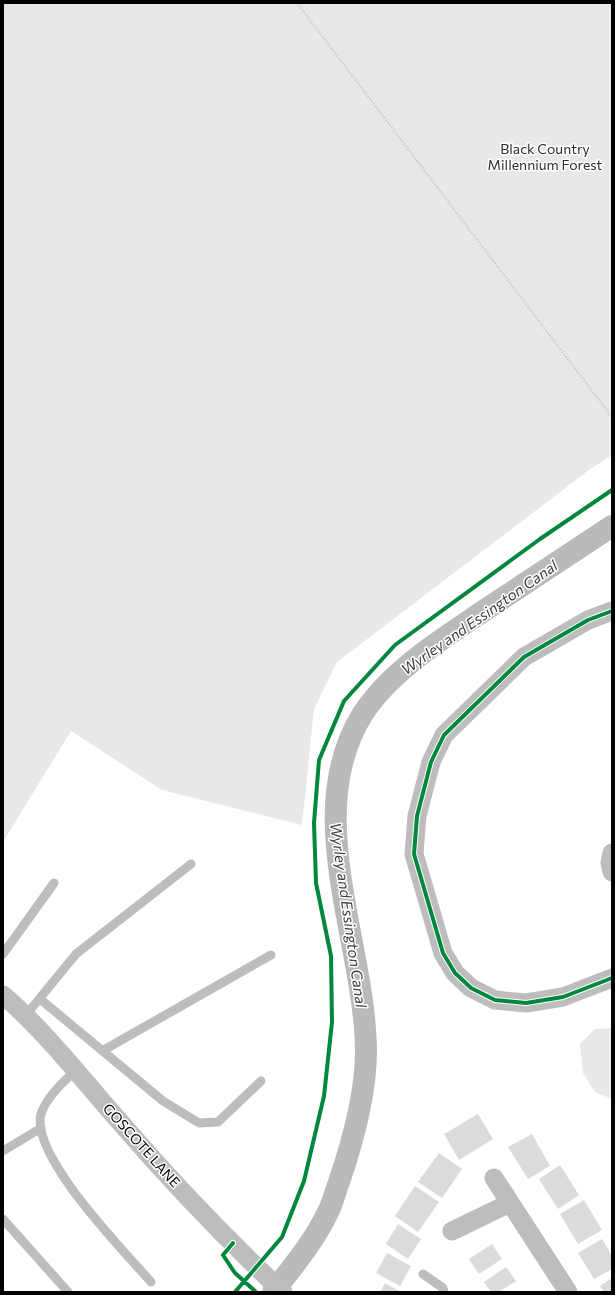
<svg xmlns="http://www.w3.org/2000/svg" width="615" height="1295" font-family="Commissioner,sans-serif">
<style>
.green{fill:#e8e8e8}
.lines{fill:none;stroke-linecap:round;stroke-linejoin:round}
.canal{stroke:#bababa;stroke-width:22}
.building{fill:#dbdbdb}
.path{stroke:#c2c2c2;stroke-width:2.5;stroke-dasharray:1 2;stroke-linecap:butt}
.lane{stroke:#bdbdbd;stroke-width:9}
.street{stroke:#bdbdbd;stroke-width:19}
.cycleway-casing{stroke:#fff;stroke-width:6}
.cycleway{stroke:#00873e;stroke-width:4}
.labels{text-anchor:middle;dominant-baseline:central;stroke-width:3;stroke-linejoin:round;paint-order:stroke}
.park-label{font-size:14px;fill:#2c2c2c;stroke:#fff}
.street-label{font-size:14px;fill:#000;stroke:#fff}
.water-label{font-size:15px;font-style:italic;fill:#3d3d3d;stroke:#fff}
</style>
<rect width="100%" height="100%" fill="#fff"/>
<path class="green" d="M3 3H612V455L589 470 337 662 314 709 302 825 162 790 71 731 3 842Z
M612 1028V1099L595 1092 583 1073 580 1044 595 1029Z"/>
<g class="lines">
<path class="canal" d="M273 1292C292 1268 315 1240 328 1212 333 1203 335 1192 339 1182 353 1141 366 1094 366 1051 365 942 301 814 362 715 389 672 443 638 485 610 527 582 569 554 612 526"/>
</g>
<path class="building" d="M478 1114 493 1139 459 1160 444 1134Z
M532 1134 550 1166 528 1179 508 1147Z
M439 1153 462 1169 442 1198 418 1182Z
M560 1165 579 1195 558 1209 539 1179Z
M415 1186 439 1202 418 1232 395 1216Z
M584 1200 602 1230 578 1244 560 1214Z
M398 1224 421 1239 408 1259 386 1244Z
M602 1239 612 1256V1269L594 1279 578 1253Z
M492 1244 502 1259 479 1274 469 1259Z
M387 1253 411 1266 400 1286 376 1273Z
M506 1267 516 1281 499 1292H491L484 1282Z
M612 1278V1292H604L600 1286Z
M385 1283 401 1292H380Z"/>
<g class="lines">
<path class="path" d="M297 3 612 417"/>
<path class="lane" d="M3 954 54 883
M40 999 163 1101 199 1123 218 1122 261 1081
M26 1015 76 954 191 864
M102 1051 271 955
M75 1071C63 1082 49 1095 42 1111 25 1151 125 1252 151 1282
M3 1151 41 1128
M3 1219 68 1292
M423 1274 443 1288 444 1292"/>
<path class="street" d="M612 611 588 620 524 657 444 735 431 762 417 816 414 854 443 953 455 973 471 988 495 1000 526 1003 563 997 612 978
M612 853 610 863 612 872
M3 995C46 1032 82 1079 120 1122 171 1181 226 1239 283 1292
M494 1178 568 1292
M452 1231 510 1203"/>
<g class="cycleway-casing">
<path id="cycleway" d="M612 611 588 620 524 657 444 735 431 762 417 816 414 854 443 953 455 973 471 988 495 1000 526 1003 563 997 612 978
M233 1243 223 1255 235 1273 256 1292
M235 1292 282 1237 304 1181 324 1096 332 1022 331 956 316 883 314 823 319 760 344 701 395 645 540 539 612 490"/>
</g>
<use href="#cycleway" class="cycleway"/>
</g>
<g class="labels">
<g class="park-label">
<text x="545" y="148">Black Country<tspan x="545" dy="16">Millennium Forest</tspan></text>
</g>
<g class="street-label">
<text transform="translate(142 1145) rotate(48)">GOSCOTE LANE</text>
</g>
<g class="water-label">
<text transform="translate(479 617) rotate(-35)">Wyrley and Essington Canal</text>
<text transform="translate(349 915) rotate(82)">Wyrley and Essington Canal</text>
</g>
</g>
<rect width="615" height="1295" fill="none" stroke="#000000" stroke-width="8"/>
</svg>
